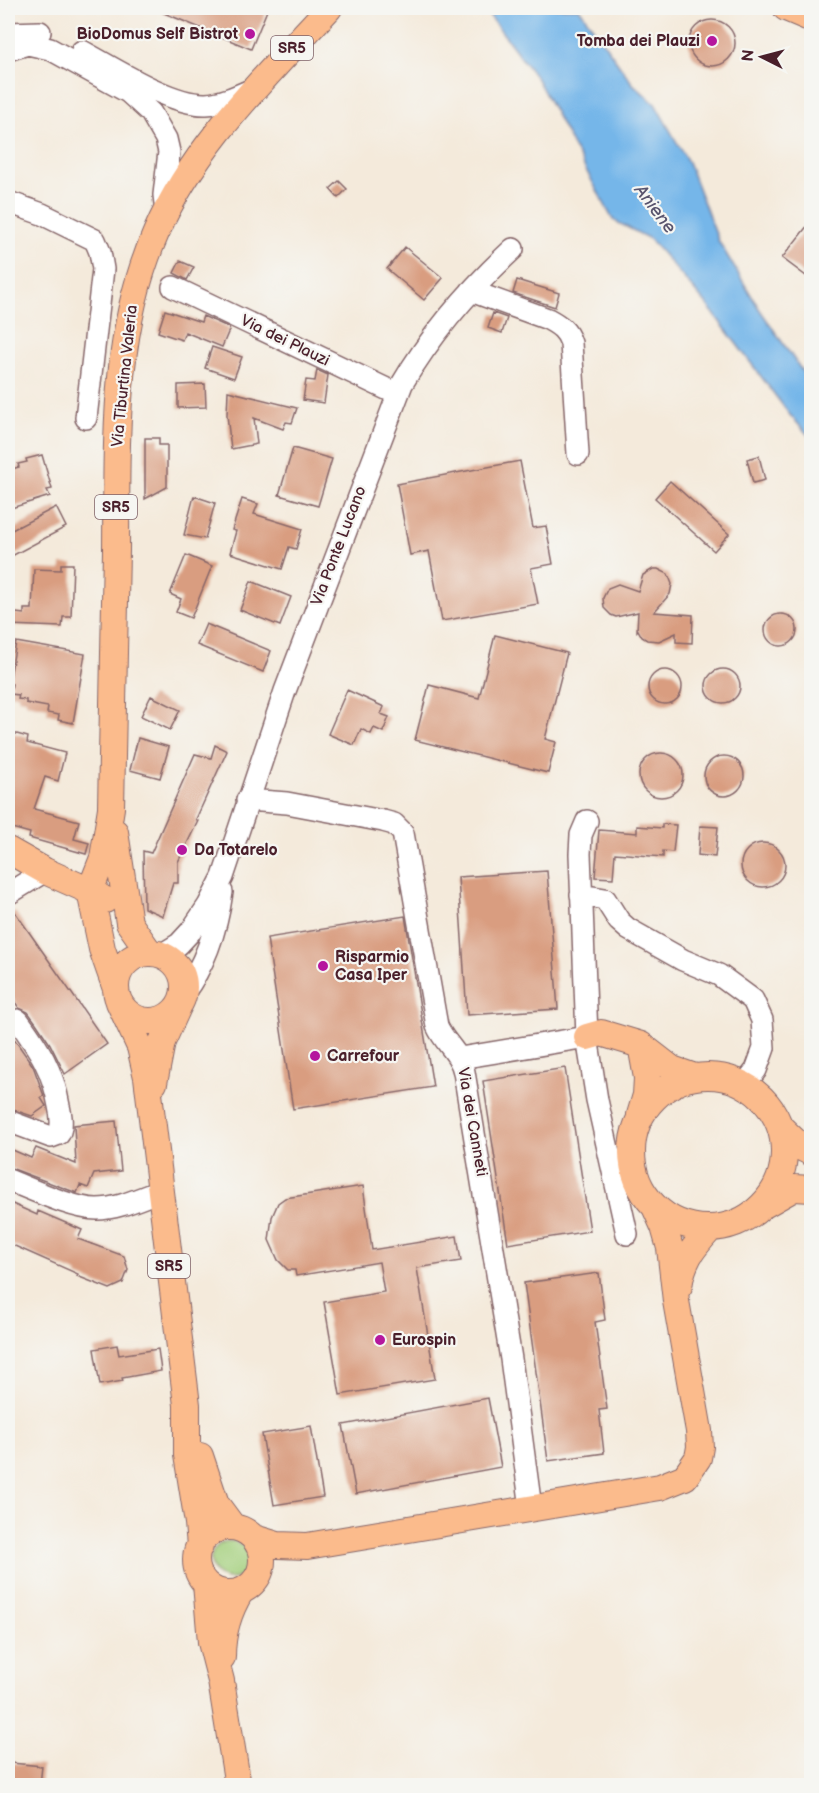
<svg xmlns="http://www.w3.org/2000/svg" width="819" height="1793" font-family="'Balsamiq Sans',sans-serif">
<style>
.green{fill:#a3cf7c;stroke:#767754;stroke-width:1.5}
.water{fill:#74b6e9;stroke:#5f6a8a;stroke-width:1.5}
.building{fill:#d99d80}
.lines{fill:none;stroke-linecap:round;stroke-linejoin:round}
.minor-casing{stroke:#866669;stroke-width:24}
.major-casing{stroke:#866669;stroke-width:28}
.minor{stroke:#fff;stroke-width:21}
.major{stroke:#fbbb8c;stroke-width:26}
.poi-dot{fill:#b5179e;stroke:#f6f6f2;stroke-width:2}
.labels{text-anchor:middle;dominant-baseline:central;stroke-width:4.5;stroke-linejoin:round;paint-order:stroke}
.shield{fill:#f6f6f2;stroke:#7e6067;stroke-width:1.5}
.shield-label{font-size:15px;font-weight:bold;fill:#4a1f2b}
.poi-label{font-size:16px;font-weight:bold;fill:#4a1f2b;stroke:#f6f6f2;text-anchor:start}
.street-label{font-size:16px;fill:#4a1f2b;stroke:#f6f6f2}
.water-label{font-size:18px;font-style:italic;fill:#59546e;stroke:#f6f6f2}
</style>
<rect width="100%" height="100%" fill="#f6f6f2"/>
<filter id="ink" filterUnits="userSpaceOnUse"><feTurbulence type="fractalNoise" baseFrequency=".0167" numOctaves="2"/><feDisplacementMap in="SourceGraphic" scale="12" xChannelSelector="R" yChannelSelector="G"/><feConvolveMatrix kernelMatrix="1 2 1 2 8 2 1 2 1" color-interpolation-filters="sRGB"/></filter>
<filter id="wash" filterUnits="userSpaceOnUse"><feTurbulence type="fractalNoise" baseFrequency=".008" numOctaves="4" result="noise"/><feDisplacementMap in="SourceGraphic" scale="24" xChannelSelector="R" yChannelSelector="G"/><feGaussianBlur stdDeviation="1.35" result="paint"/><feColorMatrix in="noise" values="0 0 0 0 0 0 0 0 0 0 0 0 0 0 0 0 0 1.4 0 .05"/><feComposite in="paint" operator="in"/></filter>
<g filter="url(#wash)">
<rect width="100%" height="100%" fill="#f4eadb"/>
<path class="green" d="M211 1560a19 19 0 1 1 38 0a19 19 0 1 1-38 0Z"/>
<path class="water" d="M484 8H579L632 83 655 104 688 162 719 242 760 310 811 384V438L790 415 708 306 650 239 613 220 537 79Z"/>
<g id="blocks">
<path class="building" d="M152 8H268L251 49Z
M689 43a23 23 0 1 1 46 0a23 23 0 1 1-46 0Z
M339 181 347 189 338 198 330 189Z
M812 220V269L806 276 782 258Z
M405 247 443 278 424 300 387 269Z
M180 261 194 267 187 280 174 273Z
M517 280 559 293 555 307 513 293Z
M165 310 201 322 203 316 230 328 222 347 185 332 182 340 158 332Z
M493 313 507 318 502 333 488 328Z
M212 347 242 357 234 378 205 368Z
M317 370 328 375 324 403 303 400 306 380 315 381Z
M205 384 206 407 178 408V385Z
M228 391 297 408 292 423 286 422 283 429 254 418 257 444 231 449 227 415Z
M145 438H159V445H167V487L145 499Z
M293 448 332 459 318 506 279 495Z
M42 455 52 489 47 490 50 496 8 509V470L19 467 18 464 27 462 26 459Z
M759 456 765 480 753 483 747 459Z
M520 461 533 528 546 526 553 564 531 568 538 604 442 621 429 551 410 555 397 484Z
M670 481 729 534 714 551 655 498Z
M194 496 215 503 205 539 184 535Z
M242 499 258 504 254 514 302 529 296 549 289 547 282 569 230 553 236 531 232 530Z
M56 507 66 527 8 558V532Z
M186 555 212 566 191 618 176 612 181 599 170 594Z
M61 564H73L71 617H63L62 627 8 625V612L24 614V609H32L34 569 61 570Z
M653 569H658L668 574 672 584 670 594 654 612 693 615 692 643 676 642V633L659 641 647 640 642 637 638 630 637 631 638 612 616 617 611 615 604 608 603 598 608 588 618 584 638 591 643 575Z
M251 581 291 597 280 626 240 610Z
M765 630a16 16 0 1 1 32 0a16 16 0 1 1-32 0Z
M206 624 271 651 263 672 197 645Z
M495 635 567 653 545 739 556 742 548 773 415 740 429 685 479 698Z
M16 642 85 654 73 723 58 720 59 715 47 713 48 707 26 703V700L18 699 19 695 10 694 12 684H9Z
M706 686a17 17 0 1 1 34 0a17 17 0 1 1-34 0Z
M648 687a17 17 0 1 1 34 0a17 17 0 1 1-34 0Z
M347 690 384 707 381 714 389 717 383 732 374 728 371 734 361 729 354 745 328 734Z
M151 696 180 710 170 730 141 716Z
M13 733 28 737 27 743 65 753 58 781 45 777 34 809 79 821 74 839 89 843 86 854 29 838 30 833 8 827V743L10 744Z
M138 738 169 747 160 778 130 770Z
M215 745 227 751 196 819 198 821 178 862V883H173L163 916 144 908 143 851 151 853 195 754 211 758Z
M639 775a22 22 0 1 1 44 0a22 22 0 1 1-44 0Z
M704 776a20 20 0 1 1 40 0a20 20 0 1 1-40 0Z
M662 824 676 825 673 852 663 851V857L615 853 613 878 595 877 599 830 637 833V826L662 828Z
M700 826 718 827 715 857 698 855Z
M741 865a22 22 0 1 1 44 0a22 22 0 1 1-44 0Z
M547 871 558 1009 467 1015 458 877Z
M15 912 107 1044 65 1074 50 1044 36 1023 28 1012 19 1008 8 992V917Z
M405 916 433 1087 293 1109 267 938Z
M15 1040 33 1066 44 1096 41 1098 46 1106 32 1116 8 1108V1046Z
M565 1068 590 1231 508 1244 483 1081Z
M116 1121 121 1171 94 1174 88 1188 80 1185 77 1193 8 1167V1148L31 1158 36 1148 76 1164 74 1125Z
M363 1186 372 1250 457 1236 461 1261 417 1268 435 1379 340 1395 324 1302 384 1292 379 1262 296 1276 295 1270H288L278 1260 269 1240 272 1217 278 1203 285 1198Z
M8 1202 37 1215 38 1211 82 1230 78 1239 124 1256 128 1270 123 1283 110 1289 77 1276 78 1274 8 1243Z
M599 1273 605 1320 595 1322 607 1409 599 1410 604 1453 548 1461 524 1283Z
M117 1345 119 1355 158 1349 161 1371 122 1378 123 1381 100 1385 94 1349Z
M488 1398 501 1467 356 1494 343 1425Z
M311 1426 323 1497 274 1505 262 1434Z
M11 1763 42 1766 40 1785H8Z"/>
</g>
</g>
<g filter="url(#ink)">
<use href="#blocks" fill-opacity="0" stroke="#866669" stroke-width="1.5"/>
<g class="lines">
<g class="minor-casing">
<path id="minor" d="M8 33 40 32
M8 50 28 44 50 49 128 92 151 113 166 139 169 152 164 195 166 212
M82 51C114 68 170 105 206 104 223 103 239 95 255 88
M8 202 42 214 95 240 100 252 103 269 86 418
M173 287 397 394
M471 291 548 319C559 325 567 330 571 343L578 454
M247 800 287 803 383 821 394 824 403 833 437 1026C445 1044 460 1053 464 1072L511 1359 531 1508
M587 821 581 835 580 854 587 1037 597 1100 627 1234
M8 894 45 871
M581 895 605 899 619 921 628 929 683 960 719 975 753 1000 762 1020 764 1048 756 1070 744 1085
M161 955 179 944 191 931 208 906 223 877 285 691 402 384C432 333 470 289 513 249
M183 994C205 965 217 928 222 892
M460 1058 587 1037
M8 1121 51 1137 59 1134C63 1125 61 1115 59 1106 53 1070 39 1049 18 1020
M8 1180C31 1189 73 1209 97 1209 118 1209 140 1198 160 1191"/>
</g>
<g class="major-casing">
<path id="major" d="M786 8 812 19
M115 832 129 923 150 953
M8 850 45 871 90 891 105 900
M116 987a34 34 0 1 1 68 0a34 34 0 1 1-68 0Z
M116 989 102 949 90 891 103 858 111 808C113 722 115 636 116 550 117 444 112 332 156 233 194 145 266 77 329 8
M119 1002 140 1047 147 1077 187 1405V1455L198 1523 200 1546
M587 1037 601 1033 641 1045 672 1069 695 1077
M632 1152a76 76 0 1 1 152 0a76 76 0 1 1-152 0Z
M154 1083 162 1042 178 1007
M640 1115 646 1095 647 1078 641 1045
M780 1127 802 1148 812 1153
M764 1205 794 1188 812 1189
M679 1286C683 1260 692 1249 710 1229
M200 1456 216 1504 233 1527
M196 1560a33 33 0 1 1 66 0a33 33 0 1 1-66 0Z
M254 1538 277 1545 307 1546 660 1487 685 1477 698 1458 700 1447 699 1431 676 1301 670 1248 664 1227 655 1207
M206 1584 211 1642 221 1681 238 1786
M222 1657C222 1633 228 1612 241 1591"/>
</g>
<use href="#minor" class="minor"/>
<use href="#major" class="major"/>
</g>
</g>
<g class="poi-dot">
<circle cx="250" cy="34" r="6"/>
<circle cx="712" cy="41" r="6"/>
<circle cx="182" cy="850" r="6"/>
<circle cx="323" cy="966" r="6"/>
<circle cx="315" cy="1056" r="6"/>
<circle cx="380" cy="1340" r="6"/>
</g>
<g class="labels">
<g class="shield">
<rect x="271" y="36" width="42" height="24" rx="4.5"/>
<rect x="95" y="495" width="42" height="24" rx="4.5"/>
<rect x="148" y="1254" width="42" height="24" rx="4.5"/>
</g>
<g class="shield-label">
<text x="292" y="48">SR5</text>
<text x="116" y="507">SR5</text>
<text x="169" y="1266">SR5</text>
</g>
<g class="poi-label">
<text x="238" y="34" text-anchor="end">BioDomus Self Bistrot</text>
<text x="700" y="41" text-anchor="end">Tomba dei Plauzi</text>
<text x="194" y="850">Da Totarelo</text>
<text x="335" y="957">Risparmio<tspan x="335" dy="18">Casa Iper</tspan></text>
<text x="327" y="1056">Carrefour</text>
<text x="392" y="1340">Eurospin</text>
</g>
<g class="street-label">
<text transform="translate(285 341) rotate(26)">Via dei Plauzi</text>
<text transform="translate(125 376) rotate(-84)">Via Tiburtina Valeria</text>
<text transform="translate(339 546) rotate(-69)">Via Ponte Lucano</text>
<text transform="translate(472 1122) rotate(80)">Via dei Canneti</text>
</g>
<g class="water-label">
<text transform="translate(655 209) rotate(53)">Aniene</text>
</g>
</g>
<rect width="819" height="1793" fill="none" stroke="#f6f6f2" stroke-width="30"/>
<g transform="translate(762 57) rotate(276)" stroke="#f6f6f2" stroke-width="4.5" paint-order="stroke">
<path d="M0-4.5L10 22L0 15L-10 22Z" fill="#4a1f2b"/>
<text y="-9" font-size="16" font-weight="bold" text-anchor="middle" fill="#4a1f2b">N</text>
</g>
</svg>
